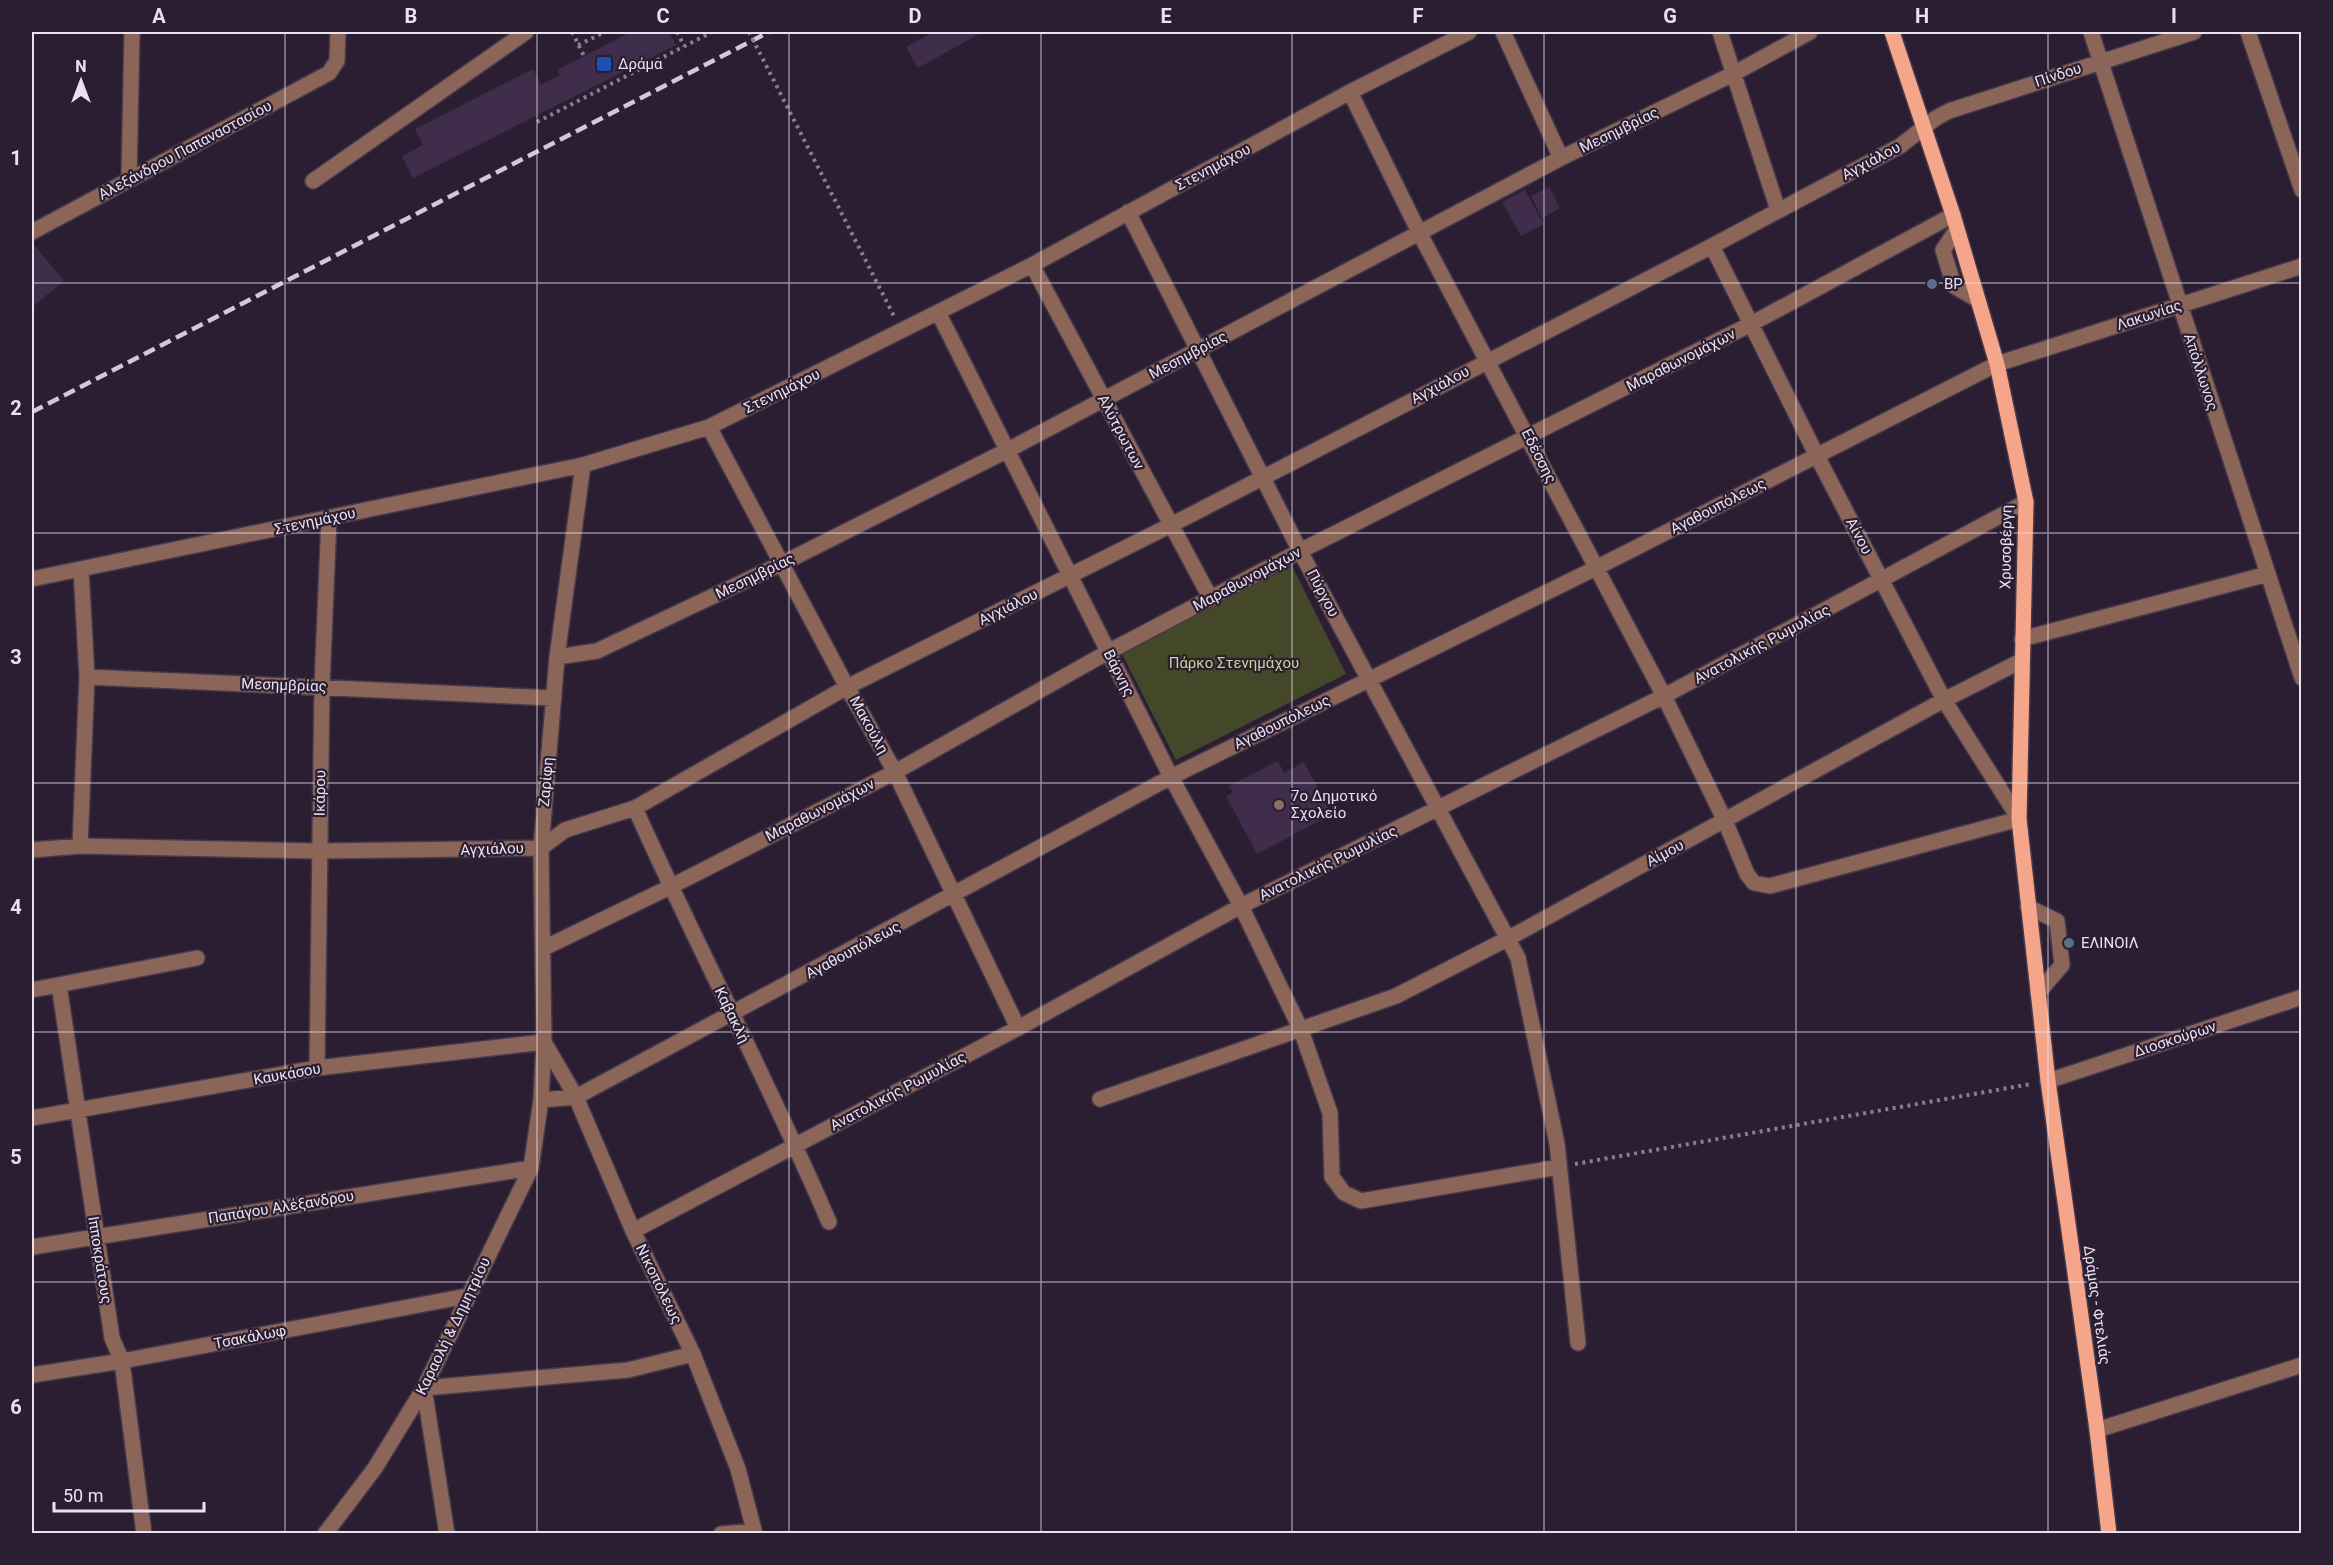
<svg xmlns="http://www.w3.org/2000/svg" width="2333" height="1565" font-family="Roboto,sans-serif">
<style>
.green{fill:#444828}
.building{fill:#402c4b}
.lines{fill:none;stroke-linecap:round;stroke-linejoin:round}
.minor-casing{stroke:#46394c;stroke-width:18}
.major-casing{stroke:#46394c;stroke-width:18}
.path{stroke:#897e8f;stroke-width:4;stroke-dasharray:3 4.5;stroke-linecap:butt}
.minor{stroke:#8b6558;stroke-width:15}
.major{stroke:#f5a589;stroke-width:15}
.rail{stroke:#d2c8d7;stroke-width:4.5;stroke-dasharray:12 6;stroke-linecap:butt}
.path-bridge{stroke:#897e8f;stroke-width:4;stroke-dasharray:3 4.5;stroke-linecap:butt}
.grid{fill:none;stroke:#eae1ef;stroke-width:1.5;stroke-opacity:0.55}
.transit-dot{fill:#1a4fb4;stroke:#2b1e32;stroke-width:2}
.service-dot{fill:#5c6f8a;stroke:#2b1e32;stroke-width:2}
.education-dot{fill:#8d6e63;stroke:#2b1e32;stroke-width:2}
.labels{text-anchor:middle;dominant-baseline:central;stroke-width:4.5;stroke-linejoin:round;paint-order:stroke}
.poi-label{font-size:15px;fill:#eae1ef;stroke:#2b1e32;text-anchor:start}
.street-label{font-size:15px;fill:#eae1ef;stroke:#2b1e32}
.park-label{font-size:15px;fill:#cbd590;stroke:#2b1e32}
.neatline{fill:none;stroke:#eae1ef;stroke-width:2}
.grid-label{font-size:20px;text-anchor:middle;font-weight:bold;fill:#eae1ef}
</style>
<rect width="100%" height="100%" fill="#2b1e32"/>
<path class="green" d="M1292 566 1346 674 1176 760 1121 652Z"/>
<path class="building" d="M631 32H669L676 45 413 178 402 156 423 145 415 129 533 69 541 85 560 75 557 70Z
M934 32H983L918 68 906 47Z
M1549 187 1560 208 1542 218 1531 196Z
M1525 190 1544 224 1521 236 1502 202Z
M32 242 64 281 32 307Z
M1278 761 1284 773 1304 762 1332 814 1257 854 1226 796 1233 792 1229 786Z"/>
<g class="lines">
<g class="minor-casing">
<path id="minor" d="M1503 32 1561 158
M1720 32 1778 210
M2091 32 2302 678
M2248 32 2302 190
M1350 92 1420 234 1664 696 1725 821 1747 874 1754 883 1770 886 2019 819 1944 700 1817 456 1712 246
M129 179 132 32
M313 181 526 32
M1128 212 1300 551 1518 958 1557 1144 1578 1343
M1957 229 1943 250 1954 286 1978 300
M32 232 329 73 337 61 338 32
M1032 265 1211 599
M939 314 1171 777 1241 906 1301 1030 1330 1113 1332 1177 1344 1193 1361 1201 1559 1167
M709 427 847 687 895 772 1018 1028
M32 579 583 465 709 427 1032 265 1350 92 1469 32
M2022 639 2268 574
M557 657 597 651 781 564 1006 451 1561 158 1733 74 1810 32
M87 677 554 698
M635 808C697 947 769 1082 829 1222
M80 846 87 677 81 569
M32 850 80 846 319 851 541 848 565 830 635 808 847 687 1171 525 1712 246 1900 146 1936 118 1949 111 2194 32
M2028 907 2057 921 2062 965 2038 993
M544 948 670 887 895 772 1108 652 1300 551 1751 324 1953 215
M59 985 112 1338 122 1361 144 1534
M32 990 197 958
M317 1068 322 686 329 518
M2048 1081 2302 997
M1100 1099 1396 996 1509 938 1944 700 2021 661
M541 1100 576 1097 1171 777 1596 568 1997 364 2302 266
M32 1118 317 1068 544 1042 576 1097 633 1231 693 1354 738 1469 755 1534
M633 1231 1018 1028 1241 906 1664 696 2026 502
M32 1247 531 1168
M32 1375 122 1361 467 1296
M2097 1430 2302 1365
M325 1534 375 1468 424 1388 531 1168 541 1100 544 1042 541 848 557 657 583 465
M447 1534 424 1388 628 1370 693 1354
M721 1534 754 1531"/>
</g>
<g class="major-casing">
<path id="major" d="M1892 32 1953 215 1997 364 2026 502 2019 819 2048 1081 2097 1430 2109 1534"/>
</g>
<path class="path" d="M572 32 584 56
M677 32 684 46
M578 45 605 32
M537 122 712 32
M1575 1164 2031 1084"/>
<use href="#minor" class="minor"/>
<use href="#major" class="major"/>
<path class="rail" d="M32 412 769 32"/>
<path class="path-bridge" d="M749 32 894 316"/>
</g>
<path class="grid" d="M285 32V1534M537 32V1534M789 32V1534M1041 32V1534M1292 32V1534M1544 32V1534M1796 32V1534M2048 32V1534M32 283H2302M32 533H2302M32 783H2302M32 1032H2302M32 1282H2302"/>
<rect class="transit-dot" x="596" y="56" width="16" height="16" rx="3"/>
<g class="service-dot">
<circle cx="1932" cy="284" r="6"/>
<circle cx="2069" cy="943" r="6"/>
</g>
<circle class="education-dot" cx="1279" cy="805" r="6"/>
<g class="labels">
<g class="poi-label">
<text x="618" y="64">Δράμα</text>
<text x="1944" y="284">BP</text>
<text x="1291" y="796">7ο Δημοτικό<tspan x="1291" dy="17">Σχολείο</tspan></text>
<text x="2081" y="943">ΕΛΙΝΟΙΛ</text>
</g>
<g class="street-label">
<text transform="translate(2058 75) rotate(-18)">Πίνδου</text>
<text transform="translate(1619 130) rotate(-26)">Μεσημβρίας</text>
<text transform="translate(185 150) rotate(-28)">Αλεξάνδρου Παπαναστασίου</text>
<text transform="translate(1871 161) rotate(-28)">Αγχιάλου</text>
<text transform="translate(1213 167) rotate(-28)">Στενημάχου</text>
<text transform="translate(2149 315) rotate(-18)">Λακωνίας</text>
<text transform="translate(1188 355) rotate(-28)">Μεσημβρίας</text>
<text transform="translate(1681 360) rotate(-27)">Μαραθωνομάχων</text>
<text transform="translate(2201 372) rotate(72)">Απόλλωνος</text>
<text transform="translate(1440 385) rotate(-28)">Αγχιάλου</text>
<text transform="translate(782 391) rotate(-26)">Στενημάχου</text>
<text transform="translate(1121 432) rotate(62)">Αλύτρωτων</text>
<text transform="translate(1539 456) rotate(63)">Εδέσσης</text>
<text transform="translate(1718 506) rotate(-27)">Αγαθουπόλεως</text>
<text transform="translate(315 521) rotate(-12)">Στενημάχου</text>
<text transform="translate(1859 536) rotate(62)">Αίνου</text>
<text transform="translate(2006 547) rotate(-89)">Χρυσοβέργη</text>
<text transform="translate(755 576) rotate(-26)">Μεσημβρίας</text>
<text transform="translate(1247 579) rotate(-28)">Μαραθωνομάχων</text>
<text transform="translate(1323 593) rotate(62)">Πύργου</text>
<text transform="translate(1008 607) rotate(-26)">Αγχιάλου</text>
<text transform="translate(1762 644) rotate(-28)">Ανατολικής Ρωμυλίας</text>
<text transform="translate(1119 673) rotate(63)">Βάρνης</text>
<text transform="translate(284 685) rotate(2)">Μεσημβρίας</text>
<text transform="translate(1282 722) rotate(-26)">Αγαθουπόλεως</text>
<text transform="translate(869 725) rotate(61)">Μακούλη</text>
<text transform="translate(546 782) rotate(-85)">Ζαρίφη</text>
<text transform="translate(320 793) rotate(-89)">Ικάρου</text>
<text transform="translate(820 810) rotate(-27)">Μαραθωνομάχων</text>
<text transform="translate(492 849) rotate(-2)">Αγχιάλου</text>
<text transform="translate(1665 853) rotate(-28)">Αίμου</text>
<text transform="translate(1328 863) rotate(-26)">Ανατολικής Ρωμυλίας</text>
<text transform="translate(853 950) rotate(-28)">Αγαθουπόλεως</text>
<text transform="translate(732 1015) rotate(64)">Καβακλή</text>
<text transform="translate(2175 1039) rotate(-18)">Διοσκούρων</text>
<text transform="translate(287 1074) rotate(-10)">Καυκάσου</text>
<text transform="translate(898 1091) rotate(-28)">Ανατολικής Ρωμυλίας</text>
<text transform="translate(281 1207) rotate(-9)">Παπάγου Αλέξανδρου</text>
<text transform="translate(100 1260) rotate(81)">Ιπποκράτους</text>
<text transform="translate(659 1284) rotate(64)">Νικοπόλεως</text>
<text transform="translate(2097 1305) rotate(82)">Δράμας - Φτελιάς</text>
<text transform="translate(453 1326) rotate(-64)">Καραολή &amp; Δημητρίου</text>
<text transform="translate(250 1337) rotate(-11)">Τσακάλωφ</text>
</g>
<g class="park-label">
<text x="1234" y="663">Πάρκο Στενημάχου</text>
</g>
</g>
<rect width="2333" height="1565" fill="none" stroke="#2b1e32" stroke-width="66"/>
<g transform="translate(81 81)" stroke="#2b1e32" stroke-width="4.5" paint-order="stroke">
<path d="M0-4.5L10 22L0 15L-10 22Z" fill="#eae1ef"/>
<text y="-9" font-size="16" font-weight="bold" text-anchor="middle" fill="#eae1ef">N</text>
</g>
<path d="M54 1502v9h150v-9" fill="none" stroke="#eae1ef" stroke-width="3"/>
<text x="63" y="1502" font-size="18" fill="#eae1ef" stroke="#2b1e32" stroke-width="4.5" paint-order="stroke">50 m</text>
<rect x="33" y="33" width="2267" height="1499" class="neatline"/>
<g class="grid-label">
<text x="159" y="23">A</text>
<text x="411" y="23">B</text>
<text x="663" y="23">C</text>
<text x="915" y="23">D</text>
<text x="1166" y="23">E</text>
<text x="1418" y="23">F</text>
<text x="1670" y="23">G</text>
<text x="1922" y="23">H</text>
<text x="2174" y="23">I</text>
<text x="16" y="165">1</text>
<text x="16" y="415">2</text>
<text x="16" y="664">3</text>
<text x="16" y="914">4</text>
<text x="16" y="1164">5</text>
<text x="16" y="1414">6</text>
</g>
</svg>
